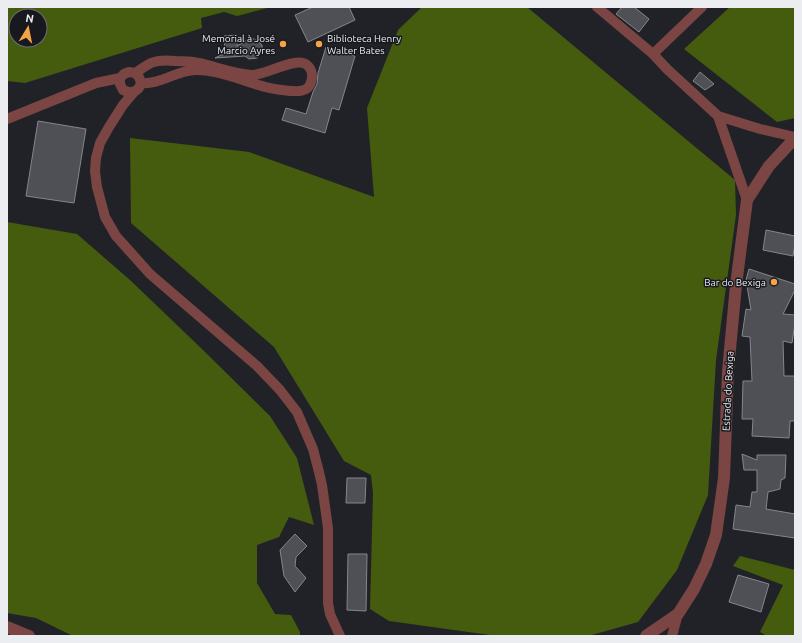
<svg xmlns="http://www.w3.org/2000/svg" width="802" height="643" font-family="Ubuntu,sans-serif">
<style>
.forest{fill:#455c0e;fill-rule:evenodd}
.building{fill:#4e5056;stroke:#85868d}
.lines{fill:none;stroke-linecap:round;stroke-linejoin:round}
.minor{stroke:#7a4543;stroke-width:10}
.tertiary{stroke:#7a4543;stroke-width:12}
.poi-dot{fill:#f5a345;stroke:#18191e;stroke-width:1.5}
.labels{text-anchor:middle;dominant-baseline:central;stroke-width:3;stroke-linejoin:round;paint-order:stroke}
.poi-label{font-size:10px;fill:#ecedf0;stroke:#18191e;text-anchor:end}
.street-label{font-size:10px;fill:#ecedf0;stroke:#18191e}
</style>
<rect width="100%" height="100%" fill="#212227"/>
<path class="forest" d="M7 7H271L237 16 224 12 201 18 202 28 25 83 7 81ZM16 16H40V40H16Z
M422 7H527L735 180 736 215 716 360 708 495 677 570 638 622 588 636H497L389 621 370 609 373 493 371 475 344 461 274 347 131 223 130 138 249 152 374 197 367 108 398 30Z
M730 7H795V118L777 122 684 49Z
M7 222 77 234 130 280 203 350 270 416 297 458 314 525 289 517 279 537 257 545V583L275 614 291 615 300 632V636H73L36 618 7 613Z
M740 556 795 570V636H767L760 632 783 585 733 566Z"/>
<path class="building" d="M313 7H349L355 20 308 42 295 15Z
M622 7H634L649 19 639 32 616 14Z
M237 35V46L250 38 257 40 262 45V53L257 58 249 59 245 56 215 58 225 53 224 36Z
M326 47 355 56 339 110 332 108 325 133 282 120 286 108 306 114 313 92 317 84 318 73Z
M700 72 714 84 705 90 693 81Z
M38 121 86 129 74 203 26 196Z
M766 230 795 236V244L793 256 763 250Z
M749 269 795 284V290L783 314 795 315V324L792 343 783 341 784 376H795V421H790L789 438 752 436 753 419H742L743 381H752L750 337 742 336 746 309 751 310 746 280Z
M742 454 757 460V455H786L785 478 781 480 780 489 768 492 766 509 795 514V538L733 529 736 505 750 507 752 492H757V470H744Z
M347 478H366L365 503H346Z
M295 534 307 546 296 557 295 566 306 578 295 592 284 576 280 550Z
M348 554H367L366 611 347 610Z
M738 575 769 584 761 612 729 602Z"/>
<g class="lines">
<path class="minor" d="M597 7 653 54 667 69 718 116 760 129 795 137
M653 54 702 7
M135 73C140 70 145 66 151 63 158 60 167 60 175 61 183 61 191 61 199 63 217 67 234 74 252 75 267 75 296 56 307 65 312 69 313 76 311 82 310 85 309 88 306 89 302 92 296 91 291 91 284 90 277 90 270 88 246 83 222 70 196 70 177 70 160 85 141 83
M134 92H128L123 90 120 84V78L124 74 129 72 135 73 139 77 141 83 139 88 134 92 123 105 109 127 100 143 96 158 95 171 97 187 105 217 116 236 150 274 257 366 280 390 297 412 313 449 319 472 322 485 328 528V603L330 614 340 636
M718 116 747 200
M7 119 96 83 120 78
M672 636 678 614"/>
<path class="tertiary" d="M7 627 29 636
M646 636 678 614 694 589 706 564 716 535 724 478 728 371 736 285 747 200 769 166 795 138"/>
</g>
<g class="poi-dot">
<circle cx="283" cy="44" r="4"/>
<circle cx="319" cy="44" r="4"/>
<circle cx="774" cy="282" r="4"/>
</g>
<g class="labels">
<g class="poi-label">
<text x="275" y="38">Memorial à José<tspan x="275" dy="12">Marcio Ayres</tspan></text>
<text x="327" y="38" text-anchor="start">Biblioteca Henry<tspan x="327" dy="12">Walter Bates</tspan></text>
<text x="766" y="282">Bar do Bexiga</text>
</g>
<g class="street-label">
<text transform="translate(728 391) rotate(-87)">Estrada do Bexiga</text>
</g>
</g>
<rect width="802" height="643" fill="none" stroke="#ecedf0" stroke-width="16"/>
<g transform="translate(28 28) rotate(10)"><circle r="19" fill="#18191e" stroke="#6d6e72"/>
<path d="M0-3L7 15L0 10L-7 15Z" fill="#f5a345"/>
<text y="-6" font-size="11" font-weight="bold" text-anchor="middle" fill="#ecedf0">N</text>
</g>
</svg>
